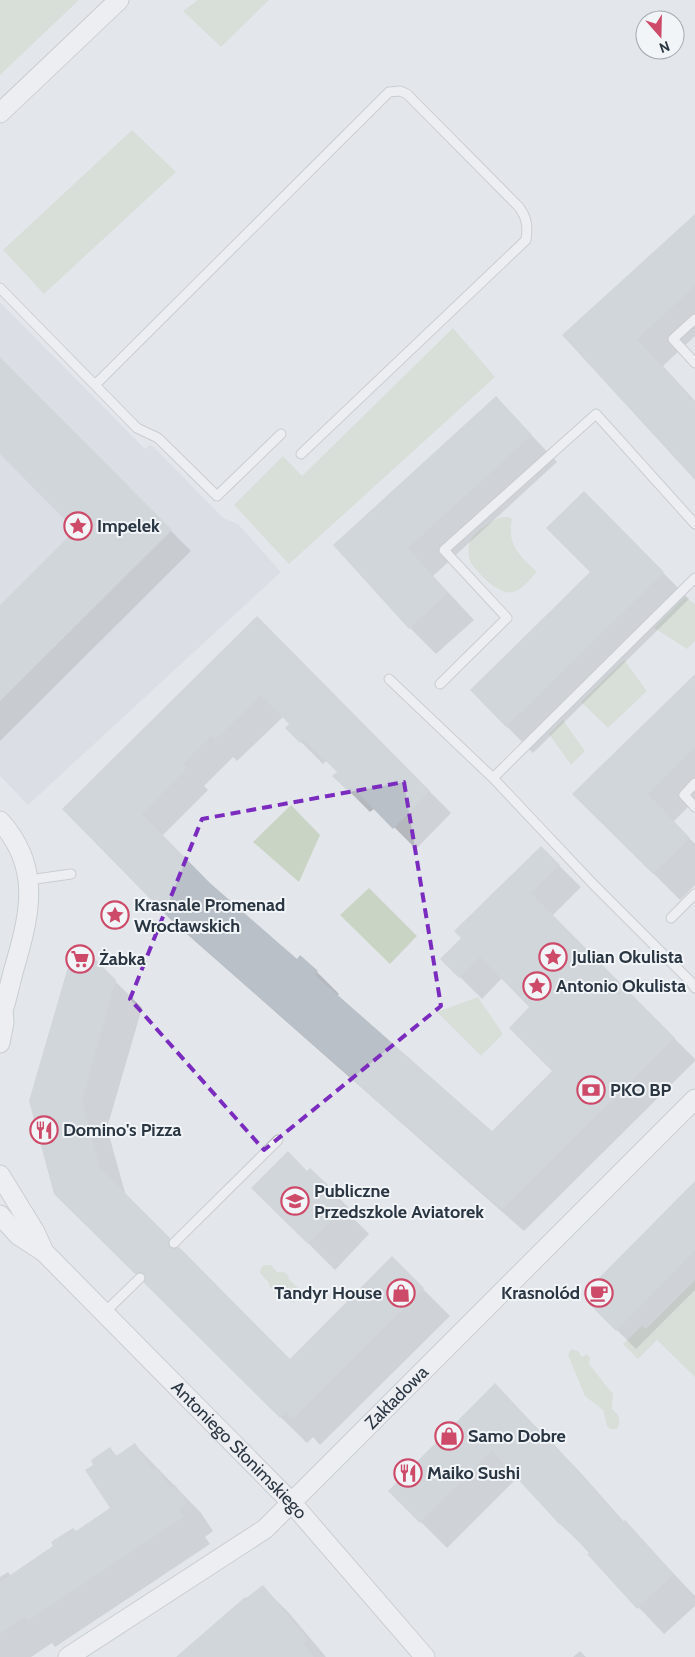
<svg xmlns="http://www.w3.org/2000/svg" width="695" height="1657" font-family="Cabin,sans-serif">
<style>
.built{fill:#d1d6dd}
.green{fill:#cad4c4}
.shadow{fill:#0003}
.building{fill:#bac0c8}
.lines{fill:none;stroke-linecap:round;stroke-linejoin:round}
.lane-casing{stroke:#a8aeb5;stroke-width:11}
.street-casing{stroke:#a8aeb5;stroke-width:21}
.lane{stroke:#f6f7f9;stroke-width:9}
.street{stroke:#f6f7f9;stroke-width:19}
.marked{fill:none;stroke:#7b2cbf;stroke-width:4;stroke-dasharray:10 6;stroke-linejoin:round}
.labels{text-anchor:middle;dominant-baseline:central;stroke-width:4;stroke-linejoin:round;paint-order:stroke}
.poi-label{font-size:18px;font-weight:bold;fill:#2b3643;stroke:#f2f5f8;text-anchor:start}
.street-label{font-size:18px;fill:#2b3643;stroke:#f2f5f8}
</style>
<rect width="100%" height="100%" fill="#e3e7eb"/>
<path class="built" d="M0 302 145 449 150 445 153 446 223 518 238 524 281 572 28 805 0 776Z"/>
<path class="green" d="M0 0H79L0 75Z
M198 0H269L221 47 183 11Z
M132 130 176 172 44 294 3 250Z
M453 328 495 377 289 564 234 505 283 456 302 476Z
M508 517 512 519C507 545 519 555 537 572 530 579 522 590 513 592 500 596 478 574 471 563 468 558 468 550 469 544 471 537 479 531 484 527 492 521 497 517 508 517Z
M685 597 695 604V641L687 649 654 628Z
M624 660 647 691 608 728 581 702Z
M563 720 585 751 571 765 549 734Z
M291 805 320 835 299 882 253 842Z
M369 888 417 936 390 964 340 915Z
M478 997 503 1034 481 1056 437 1012Z
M264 1265H271L277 1272H284L289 1276 288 1278 300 1290V1297L295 1302 288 1301 286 1299 281 1300 269 1286V1283L260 1273 261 1268Z
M695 1280V1377L657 1340 638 1359 623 1344 642 1326 646 1329Z
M571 1349 578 1351 582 1357 587 1354 590 1358 589 1364 613 1394 612 1409C619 1415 622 1420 617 1429H610L607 1426 603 1410 585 1396 568 1355Z"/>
<path class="shadow" d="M695 224V336L663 366 695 401V478L564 336Z
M0 359 191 551 0 741V606L77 530 0 453Z
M496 398 557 462 433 576 474 620 436 654 410 628 334 545Z
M584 493 689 599 533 753 471 690 592 572Z
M257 618 451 813 416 849 375 808 370 812 334 776 339 772 327 760 323 764 287 728 291 724 284 716 237 761 233 757 204 786 208 790 162 836 211 886 297 960 317 972 339 994 337 996 492 1132 554 1071 531 1007 502 978 482 999 442 959 462 938 541 848 581 887 552 916 695 1059V1061L524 1231 196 942 64 809Z
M695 675V800L673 822 695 844V885L680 900 574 794Z
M83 949 142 1008 107 1128 126 1196 290 1360 392 1258 450 1316 320 1445 313 1437 307 1443 55 1194Z
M307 1173 327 1186 353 1212 350 1215 369 1234 335 1270 253 1188Z
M695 1188V1290L636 1349 591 1304Z
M495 1385 579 1471 626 1524 695 1596V1606L664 1634 589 1555 591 1553 560 1524 518 1477 447 1548 390 1491Z
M135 1445 201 1513 213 1531 205 1537 210 1544 55 1647 52 1643 31 1657H0V1577L8 1572 11 1576 112 1508 95 1465 110 1449 118 1457Z
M263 1587 289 1613 326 1657H198Z
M580 1651 586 1657H573Z"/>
<path class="building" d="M695 214V286L637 339 695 402V480L562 335Z
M0 357 172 530 0 701V605L75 530 0 454Z
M496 396 532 435 408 548 448 593 409 629 333 545Z
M584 491 664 572 506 727 470 690 590 572 546 528Z
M257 616 430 791 393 829 352 787 348 791 332 776 337 772 304 739 300 743 285 728 289 724 261 695 215 740 211 736 183 764 187 768 142 814 210 883 297 959 300 955 318 971 315 975 492 1131 552 1071 509 1028 529 1007 480 957 459 978 440 959 461 938 454 931 541 846 560 865 531 893 675 1038 502 1210 172 921 62 809Z
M695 674V747L648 794 690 838 653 874 572 794Z
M83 947 116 980 82 1101 100 1168 170 1238 168 1242 169 1247 173 1249 179 1247 290 1359 392 1256 424 1288 293 1419 286 1412 280 1418 144 1283 146 1277 144 1273 139 1272 135 1274 54 1194 29 1101 70 960Z
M288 1151 307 1171 310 1168 328 1185 325 1188 344 1207 308 1244 251 1188Z
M695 1181V1250L616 1331 589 1304 591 1302 583 1294Z
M495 1383 552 1444 553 1443 623 1522 625 1520 674 1574 637 1609 587 1554 589 1553 561 1523 560 1525 492 1451 420 1523 388 1491Z
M135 1443 153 1470 157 1468 171 1488 175 1485 188 1504 179 1510 184 1517 28 1621 25 1617 0 1634V1582L53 1546 51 1542 73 1528 76 1531 110 1508 85 1470 93 1465 91 1460 110 1447 116 1456Z
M263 1585 308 1639 303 1643 314 1657H176L245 1597 246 1598Z"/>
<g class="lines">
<g class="lane-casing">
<path id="lane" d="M0 288 137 428 158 438 217 496 281 434
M695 319 673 339 695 363
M95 385 389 92 400 91 407 94 519 207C527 218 528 226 526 240L301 454
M389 679 493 778 594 885 690 981 695 988
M440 684 507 618 444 550 596 414 695 524
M493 778 695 578
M695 783 684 795 695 807
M29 880 71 874
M671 918 695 894
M174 1243 278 1140
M104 1313 140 1278"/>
</g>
<g class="street-casing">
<g id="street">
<path d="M0 113 119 0"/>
<path d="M0 821C40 865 31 910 16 962 11 978 8 995 3 1011L4 1022 0 1043"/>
<path d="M0 1175 35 1232 44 1252"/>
<path id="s1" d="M0 1215 18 1235 44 1252 291 1502 425 1657"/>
<path id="s2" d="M68 1657 265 1529 695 1099"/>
</g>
</g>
<use href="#lane" class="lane"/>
<use href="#street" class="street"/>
</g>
<path d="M0 0H695V1657H0ZM404 782 441 1006 264 1150 130 999 202 819Z" fill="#e3e7eb" fill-opacity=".55" fill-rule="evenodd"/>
<path class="marked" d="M404 782 441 1006 264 1150 130 999 202 819Z"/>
<defs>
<g id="sight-ring" transform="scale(1.4375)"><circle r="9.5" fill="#f2f5f8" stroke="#cd4a69" stroke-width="1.5"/><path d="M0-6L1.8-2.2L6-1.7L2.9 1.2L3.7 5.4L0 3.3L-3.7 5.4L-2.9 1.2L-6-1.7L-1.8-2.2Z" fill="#cd4a69"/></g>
<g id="supermarket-ring" transform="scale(1.4375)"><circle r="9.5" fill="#f2f5f8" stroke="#cd4a69" stroke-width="1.5"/><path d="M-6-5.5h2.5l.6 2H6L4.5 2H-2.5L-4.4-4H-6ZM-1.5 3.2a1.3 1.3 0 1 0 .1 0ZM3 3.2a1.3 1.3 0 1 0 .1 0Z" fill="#cd4a69"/></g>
<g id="bank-ring" transform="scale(1.4375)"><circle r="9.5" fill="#f2f5f8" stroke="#cd4a69" stroke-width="1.5"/><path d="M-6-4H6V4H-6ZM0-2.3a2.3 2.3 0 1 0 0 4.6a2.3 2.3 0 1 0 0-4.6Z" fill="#cd4a69"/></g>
<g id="restaurant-ring" transform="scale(1.4375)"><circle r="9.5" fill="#f2f5f8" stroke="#cd4a69" stroke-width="1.5"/><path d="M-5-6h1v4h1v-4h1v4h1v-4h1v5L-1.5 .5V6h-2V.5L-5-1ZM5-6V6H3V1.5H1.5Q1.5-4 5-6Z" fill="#cd4a69"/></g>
<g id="school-ring" transform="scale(1.4375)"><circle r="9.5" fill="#f2f5f8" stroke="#cd4a69" stroke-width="1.5"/><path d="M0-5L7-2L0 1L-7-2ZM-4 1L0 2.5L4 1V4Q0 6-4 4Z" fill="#cd4a69"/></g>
<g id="shop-ring" transform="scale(1.4375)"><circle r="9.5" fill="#f2f5f8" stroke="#cd4a69" stroke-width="1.5"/><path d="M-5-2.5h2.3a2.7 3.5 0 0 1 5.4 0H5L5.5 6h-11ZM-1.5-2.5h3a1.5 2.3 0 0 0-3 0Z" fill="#cd4a69"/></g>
<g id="cafe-ring" transform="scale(1.4375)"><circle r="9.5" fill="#f2f5f8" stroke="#cd4a69" stroke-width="1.5"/><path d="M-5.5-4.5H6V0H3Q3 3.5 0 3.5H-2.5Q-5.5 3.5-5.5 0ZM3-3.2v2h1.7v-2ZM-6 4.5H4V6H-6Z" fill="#cd4a69"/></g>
</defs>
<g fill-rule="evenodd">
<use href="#sight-ring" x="78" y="526"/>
<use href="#sight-ring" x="115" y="915"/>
<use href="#sight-ring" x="553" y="957"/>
<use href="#supermarket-ring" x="80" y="959"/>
<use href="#sight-ring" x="537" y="986"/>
<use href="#bank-ring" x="591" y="1090"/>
<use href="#restaurant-ring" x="44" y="1130"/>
<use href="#school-ring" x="295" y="1201"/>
<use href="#shop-ring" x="401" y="1293"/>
<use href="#cafe-ring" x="599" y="1293"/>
<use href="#shop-ring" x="449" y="1436"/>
<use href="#restaurant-ring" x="408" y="1473"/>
</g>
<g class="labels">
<g class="poi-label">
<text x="97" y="526">Impelek</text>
<text x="134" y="905">Krasnale Promenad<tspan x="134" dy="21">Wrocławskich</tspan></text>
<text x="572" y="957">Julian Okulista</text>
<text x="99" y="959">Żabka</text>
<text x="556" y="986">Antonio Okulista</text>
<text x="610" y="1090">PKO BP</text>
<text x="63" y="1130">Domino's Pizza</text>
<text x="314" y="1191">Publiczne<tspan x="314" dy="21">Przedszkole Aviatorek</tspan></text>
<text x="382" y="1293" text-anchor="end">Tandyr House</text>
<text x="580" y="1293" text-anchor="end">Krasnolód</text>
<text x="468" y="1436">Samo Dobre</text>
<text x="427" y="1473">Maiko Sushi</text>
</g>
<g class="street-label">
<text stroke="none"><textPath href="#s2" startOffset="421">Zakładowa</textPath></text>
<text stroke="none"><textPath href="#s1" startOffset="336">Antoniego Słonimskiego</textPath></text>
</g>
</g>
<g transform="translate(660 35) rotate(160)"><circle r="24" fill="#f2f5f8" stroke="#a2a9b0"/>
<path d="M0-4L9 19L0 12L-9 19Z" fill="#cd4a69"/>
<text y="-8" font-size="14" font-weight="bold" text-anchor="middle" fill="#2b3643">N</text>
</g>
</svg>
